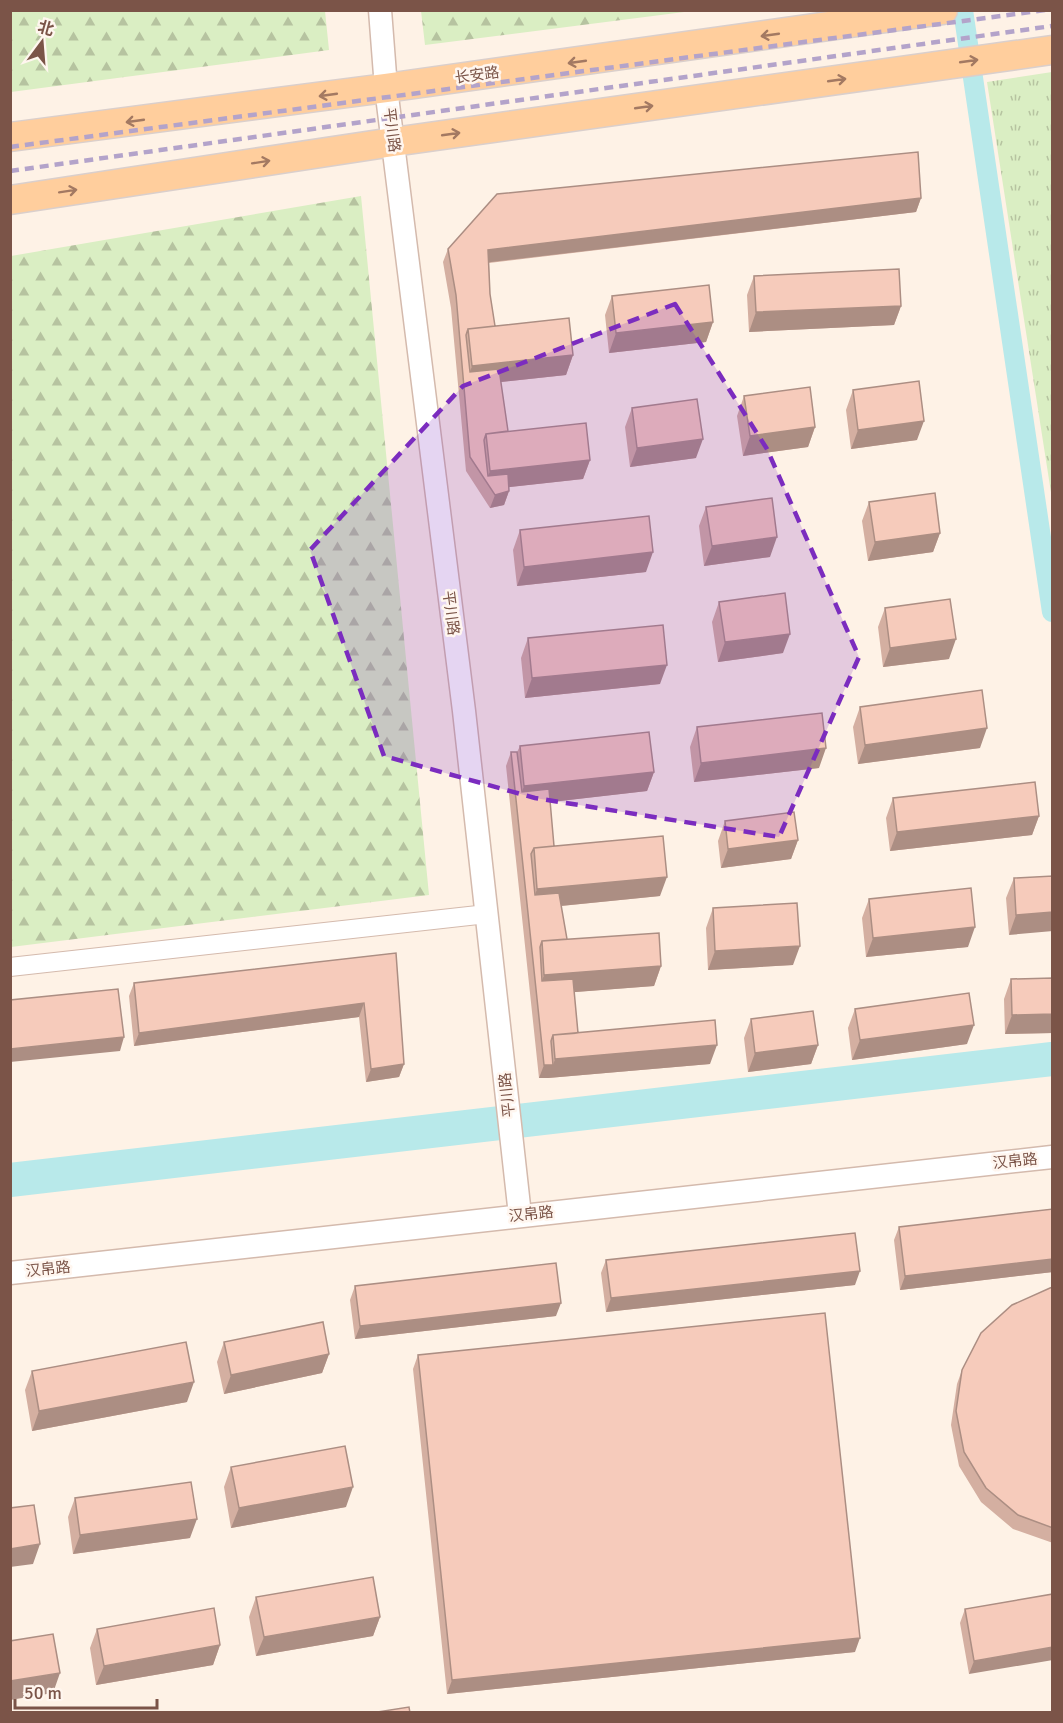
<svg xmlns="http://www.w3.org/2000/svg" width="1063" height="1723" font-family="Signika,'Noto Sans SC',sans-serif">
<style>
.grass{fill:url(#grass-tufts)}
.forest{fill:url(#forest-firs)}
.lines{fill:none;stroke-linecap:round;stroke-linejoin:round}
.canal{stroke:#b8e9ea;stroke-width:20}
.river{stroke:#b8e9ea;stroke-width:34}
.minor-casing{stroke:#d4baad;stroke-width:20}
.tertiary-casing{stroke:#d4baad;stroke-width:25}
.primary-casing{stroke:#dacfcc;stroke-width:31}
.minor{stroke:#fff;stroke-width:18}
.tertiary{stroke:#fff;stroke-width:22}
.primary{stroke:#ffce9d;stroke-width:28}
.rail{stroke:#b3a3ca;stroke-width:4.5;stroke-dasharray:9 6;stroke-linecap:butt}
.wall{fill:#d4afa1}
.shaded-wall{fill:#ac8e83}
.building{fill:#f6cbbb;stroke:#ac8e83;stroke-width:1.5}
.oneway{stroke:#a37962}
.marked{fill:#7b2cbf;fill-opacity:0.2;stroke:#7b2cbf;stroke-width:4.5;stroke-dasharray:12 8;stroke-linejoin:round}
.labels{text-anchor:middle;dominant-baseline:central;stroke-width:5;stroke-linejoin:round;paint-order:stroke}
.street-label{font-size:15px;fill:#7b5448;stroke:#fff6ef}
</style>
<defs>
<pattern id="grass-tufts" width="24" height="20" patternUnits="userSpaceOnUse" patternTransform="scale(1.5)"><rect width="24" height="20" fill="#daeec3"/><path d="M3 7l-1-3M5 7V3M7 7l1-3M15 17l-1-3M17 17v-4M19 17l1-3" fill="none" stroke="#b6c3a0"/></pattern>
<pattern id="forest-firs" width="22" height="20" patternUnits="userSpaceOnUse" patternTransform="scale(1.5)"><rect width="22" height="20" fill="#daeec3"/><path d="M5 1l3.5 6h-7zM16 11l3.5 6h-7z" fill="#b6c3a0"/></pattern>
</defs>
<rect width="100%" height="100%" fill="#fef2e6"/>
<path class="grass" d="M1052 72V499L987 82Z"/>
<path class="forest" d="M10 11H325L329 50 11 92Z
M421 11V10L692 11 425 45Z
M361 196 429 895 11 947V256Z"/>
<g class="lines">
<path class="canal" d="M963 10 1052 612"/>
<path class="river" d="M10 1180 1052 1059"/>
<g class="minor-casing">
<path id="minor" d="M10 967 487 914"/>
</g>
<g class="tertiary-casing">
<path id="tertiary" d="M380 10 386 88 464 711 520 1215
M10 1273 1052 1157"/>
</g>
<g class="primary-casing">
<path id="primary" d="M10 137 386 88 943 10
M10 200 393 142 1052 50"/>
</g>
<use href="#minor" class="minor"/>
<use href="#tertiary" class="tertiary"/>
<use href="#primary" class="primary"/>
<path class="rail" d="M10 147 1046 10
M10 171 1052 26"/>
</g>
<path class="wall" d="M921 198 916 212 489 263 490 294 495 326 573 355 566 375 501 382 508 431 590 460 583 479 509 487V491L504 505 490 508 466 471 451 308 443 262 448 249Z
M754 276 901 306 894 325 749 332 747 295Z
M612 296 713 322 706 342 609 353 605 315Z
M853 390 917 440 851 449 846 410Z
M744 396 815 427 808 447 743 456 737 416Z
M632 408 696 458 630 467 625 427Z
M869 502 940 533 933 552 868 561 862 521Z
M706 507 770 557 704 566 699 526Z
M520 530 646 572 517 586 513 550Z
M719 602 783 653 718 662 712 622Z
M885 608 949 659 883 667 878 627Z
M528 638 660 684 525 698 521 658Z
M860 707 980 748 858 764 853 727Z
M697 727 819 768 694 782 690 747Z
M520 746 654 772 647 791 550 802 554 846 660 896 561 906 567 939 661 966 654 986 574 992 578 1033 710 1064 548 1078H539L506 766 511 752H517Z
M893 798 1039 816 1032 835 890 851 886 818Z
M725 821 798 840 791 859 721 868 718 841Z
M1053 876 1009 935 1006 898 1014 878Z
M869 899 968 947 866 957 862 918Z
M713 908 793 965 708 970 706 928Z
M396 953 404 1064 399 1077 366 1082 359 1017 134 1046 129 996 134 983Z
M1053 978V1033L1005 1034 1004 999 1011 979Z
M855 1009 967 1044 852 1060 848 1028Z
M751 1019 818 1045 811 1064 748 1072 744 1038Z
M1053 1209V1272L900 1290 894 1240 899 1227Z
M606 1260 855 1285 606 1312 601 1273Z
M355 1286 556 1316 355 1339 350 1300Z
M1053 1287V1543L1013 1529 981 1502 959 1466 951 1425 957 1384 962 1370Z
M224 1342 329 1354 322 1373 224 1394 217 1362Z
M418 1355 855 1652 447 1694 413 1369Z
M32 1371 187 1402 32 1431 25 1390Z
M231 1467 346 1507 231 1528 224 1487Z
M75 1498 190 1538 73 1554 68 1517Z
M1053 1594 969 1674 960 1623 965 1609Z
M256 1597 380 1617 373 1636 256 1656 249 1617Z
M97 1629 220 1645 213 1665 96 1685 90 1648Z"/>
<path class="shaded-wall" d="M921 198 916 212 483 263 488 250Z
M901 306 894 325 749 332 756 312Z
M713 322 706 342 609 353 616 333Z
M573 355 566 375 465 386 472 366Z
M924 421 917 440 851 449 858 430Z
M815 427 808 447 743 456 750 436Z
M703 439 696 458 630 467 637 448Z
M590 460 583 479 491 489 486 481 490 471Z
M509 491 504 505 490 508 495 495Z
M940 533 933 552 868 561 875 542Z
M777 537 770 557 704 566 712 546Z
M653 552 646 572 517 586 524 567Z
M790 634 783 653 718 662 725 642Z
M956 639 949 659 883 667 890 648Z
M667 665 660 684 525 698 532 678Z
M987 728 980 748 858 764 865 745Z
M826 748 819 768 694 782 701 763Z
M654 772 647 791 517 806 524 786Z
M1039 816 1032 835 890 851 897 832Z
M798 840 791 859 721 868 728 849Z
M667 877 660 896 530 909 537 889Z
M1053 912V931L1009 935 1016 915Z
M975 927 968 947 866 957 873 938Z
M800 946 793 965 708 970 715 951Z
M661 966 654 986 537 995 544 975Z
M364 1003 359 1017 134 1046 139 1033Z
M1053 1014V1033L1005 1034 1012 1015Z
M974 1025 967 1044 852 1060 860 1040Z
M124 1037 120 1051 10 1062V1049Z
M717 1045 710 1064 548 1078H539L544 1065H553L555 1059Z
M818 1045 811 1064 748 1072 755 1053Z
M404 1064 399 1077 366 1082 371 1069Z
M1053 1259V1272L900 1290 905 1276Z
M860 1271 855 1285 606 1312 611 1298Z
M561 1303 556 1316 355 1339 360 1326Z
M329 1354 322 1373 224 1394 231 1375Z
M194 1382 187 1402 32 1431 39 1411Z
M353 1487 346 1507 231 1528 239 1508Z
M197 1519 190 1538 73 1554 80 1535Z
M40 1544 33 1564 10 1567V1549Z
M380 1617 373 1636 256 1656 264 1637Z
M860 1638 855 1652 447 1694 452 1680Z
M220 1645 213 1665 96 1685 104 1666Z
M1053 1647V1660L969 1674 974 1661Z
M60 1673 53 1693 10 1700V1681Z"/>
<path class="building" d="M918 152 921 198 488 250 490 294 495 326 468 329 466 335 470 372 499 369 508 431 486 434 484 440 488 476 508 474 509 491 495 495 470 457 456 295 448 249 497 194Z
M899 269 901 306 756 312 754 276Z
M709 285 713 322 616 333 612 296Z
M569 318 573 355 472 366 468 329Z
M919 381 924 421 858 430 853 390Z
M810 387 815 427 750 436 744 396Z
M697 399 703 439 637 448 632 408Z
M586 423 590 460 490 471 486 434Z
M935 493 940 533 875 542 869 502Z
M772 498 777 537 712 546 706 507Z
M649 516 653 552 524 567 520 530Z
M785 593 790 634 725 642 719 602Z
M950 599 956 639 890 648 885 608Z
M663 625 667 665 532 678 528 638Z
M982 690 987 728 865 745 860 707Z
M822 713 826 748 701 763 697 727Z
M649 732 654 772 524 786 520 746Z
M511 752H517L522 792 549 789 554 846 534 848 531 854 535 895 559 893 567 939 542 941 540 947 542 981 573 979 578 1033 553 1035 551 1041 553 1065H544Z
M1035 782 1039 816 897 832 893 798Z
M794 812 798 840 728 849 725 821Z
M663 836 667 877 537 889 534 848Z
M1053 876V912L1016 915 1014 878Z
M971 888 975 927 873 938 869 899Z
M797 903 800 946 715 951 713 908Z
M659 933 661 966 544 975 542 941Z
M396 953 404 1064 371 1069 364 1003 139 1033 134 983Z
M1053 978V1014L1012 1015 1011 979Z
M118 989 124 1037 10 1049V1000Z
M969 993 974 1025 860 1040 855 1009Z
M813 1011 818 1045 755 1053 751 1019Z
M715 1020 717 1045 555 1059 553 1035Z
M1053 1209V1259L905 1276 899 1227Z
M855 1233 860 1271 611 1298 606 1260Z
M556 1263 561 1303 360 1326 355 1286Z
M1053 1287V1528L1018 1515 986 1488 964 1452 956 1411 962 1370 981 1333 1012 1305 1050 1288Z
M825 1313 860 1638 452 1680 418 1355Z
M323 1322 329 1354 231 1375 224 1342Z
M186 1342 194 1382 39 1411 32 1371Z
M345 1446 353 1487 239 1508 231 1467Z
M191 1482 197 1519 80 1535 75 1498Z
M34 1505 40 1544 10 1549V1508Z
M373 1577 380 1617 264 1637 256 1597Z
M1053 1594V1647L974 1661 965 1609Z
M214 1608 220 1645 104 1666 97 1629Z
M53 1634 60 1673 10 1681V1641Z
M409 1707 410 1713H371Z"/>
<defs><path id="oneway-shaft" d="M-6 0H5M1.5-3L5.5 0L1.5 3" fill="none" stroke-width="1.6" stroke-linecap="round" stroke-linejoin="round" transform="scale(1.5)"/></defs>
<g class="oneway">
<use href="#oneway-shaft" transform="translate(770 35) rotate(172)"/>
<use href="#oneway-shaft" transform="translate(969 61) rotate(-8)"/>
<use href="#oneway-shaft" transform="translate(577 62) rotate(172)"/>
<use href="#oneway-shaft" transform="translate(837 80) rotate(-8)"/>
<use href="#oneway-shaft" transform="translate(328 95) rotate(172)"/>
<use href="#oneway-shaft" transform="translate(644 107) rotate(-8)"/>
<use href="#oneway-shaft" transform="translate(135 121) rotate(172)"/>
<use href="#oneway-shaft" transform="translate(451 134) rotate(-8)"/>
<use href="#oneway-shaft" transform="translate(261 162) rotate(-9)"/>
<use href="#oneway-shaft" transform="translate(68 191) rotate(-9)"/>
</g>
<path class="marked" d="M675 304 767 449 859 657 779 837 535 798 384 756 310 550 463 386Z"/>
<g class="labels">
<g class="street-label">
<text transform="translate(477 75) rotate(-8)">长安路</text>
<text transform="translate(392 130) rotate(83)">平川路</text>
<text transform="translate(451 613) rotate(83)">平川路</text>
<text transform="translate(507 1095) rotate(-96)">平川路</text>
<text transform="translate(1015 1161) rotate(-6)">汉帛路</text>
<text transform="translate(531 1214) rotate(-6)">汉帛路</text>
<text transform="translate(48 1269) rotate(-6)">汉帛路</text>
</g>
</g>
<rect width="1063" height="1723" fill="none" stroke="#7b5448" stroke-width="24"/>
<g transform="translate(42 42) rotate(16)" stroke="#fff6ef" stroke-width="4.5" paint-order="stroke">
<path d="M0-4.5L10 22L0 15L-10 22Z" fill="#7b5448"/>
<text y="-9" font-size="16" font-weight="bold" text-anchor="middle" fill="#7b5448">北</text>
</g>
<path d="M15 1699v9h142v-9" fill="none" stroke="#7b5448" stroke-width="3"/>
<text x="24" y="1699" font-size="18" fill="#7b5448" stroke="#fff6ef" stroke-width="4.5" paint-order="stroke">50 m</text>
</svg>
